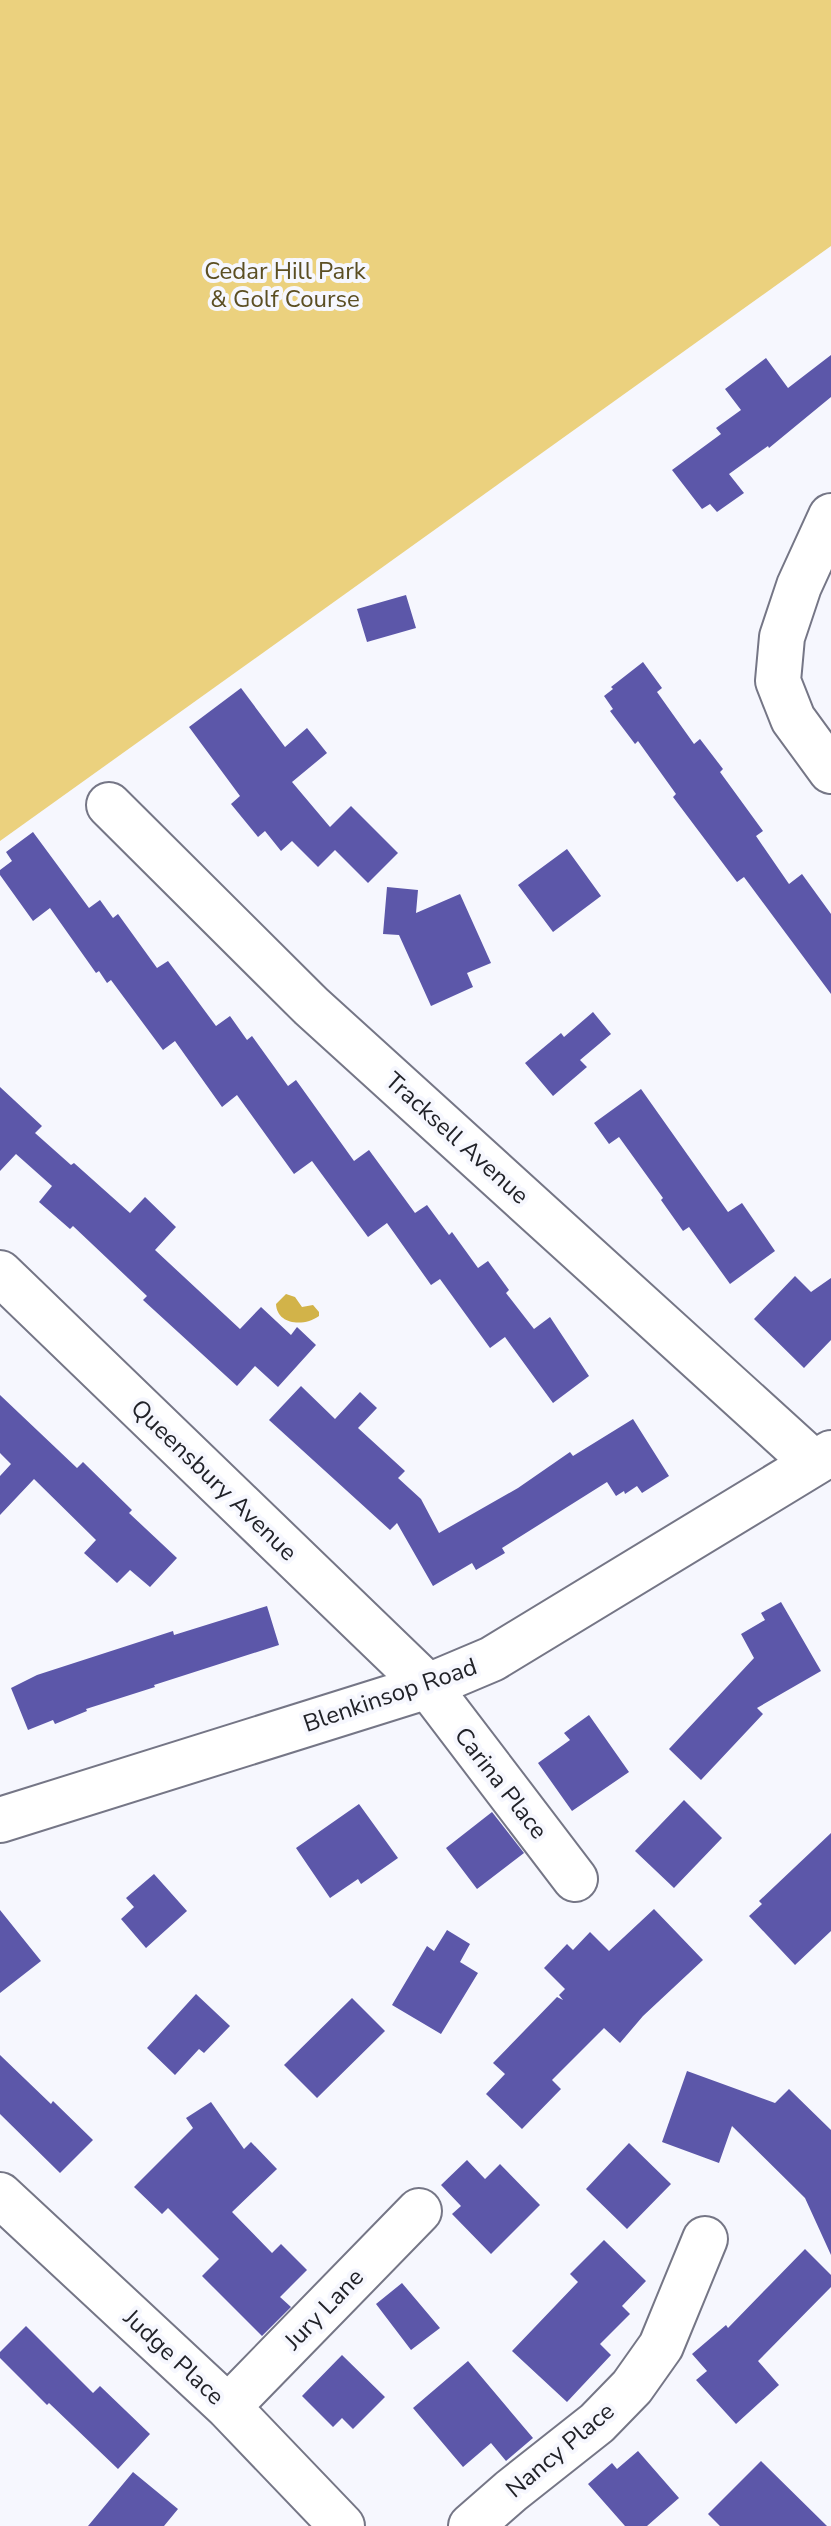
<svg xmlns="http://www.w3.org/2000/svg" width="831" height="2526" font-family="'Nunito Sans',sans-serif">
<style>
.green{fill:#ebd17e}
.water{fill:#d2b349}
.building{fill:#5c57a9}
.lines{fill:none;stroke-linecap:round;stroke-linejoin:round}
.minor-casing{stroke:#757686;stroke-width:48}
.minor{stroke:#fff;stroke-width:44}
.labels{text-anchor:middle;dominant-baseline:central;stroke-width:8;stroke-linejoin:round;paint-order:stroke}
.park-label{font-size:24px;fill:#5b4e22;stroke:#f6f7fe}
.street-label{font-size:24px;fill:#212228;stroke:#f6f7fe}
</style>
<rect width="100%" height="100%" fill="#f6f7fe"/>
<path class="green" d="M0 0H831V246L0 841Z"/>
<path class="water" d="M286 1294 295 1297 302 1307 313 1305 319 1312V1316C304 1327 277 1325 276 1304Z"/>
<path class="building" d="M831 355V397L769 448 768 446 729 474 744 493 717 512 710 504 702 509 672 470 721 434 716 428 741 410 725 389 766 358 788 388Z
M406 595 416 628 367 642 357 609Z
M643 662 662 688 657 692 694 744 700 739 723 769 720 772 763 831 756 836 789 884 802 874 831 914V994L744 877 737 882 673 797 676 794 638 741 635 744 610 711 613 709 604 696 613 689 611 687Z
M241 688 285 747 307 728 327 753 292 782 330 827 351 806 398 853 368 883 335 850 318 867 292 841 281 851 265 831 258 837 231 804 240 796 189 727Z
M33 832 89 908 100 900 113 918 118 914 157 968 168 961 216 1026 230 1016 247 1040 252 1036 288 1086 296 1080 354 1161 369 1150 415 1213 427 1205 449 1235 452 1232 478 1268 488 1261 509 1290 506 1293 534 1329 550 1317 589 1376 553 1403 505 1337 490 1348 440 1279 431 1285 387 1223 368 1237 312 1161 294 1174 237 1095 222 1107 175 1041 163 1050 111 980 107 983 99 971 96 973 50 908 33 921 0 875V870L12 861 6 852Z
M567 849 601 896 553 932 518 885Z
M387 887 418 890 416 913 460 894 491 963 467 973 473 987 431 1006 399 935 383 934Z
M593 1012 611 1034 580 1060 587 1067 553 1096 525 1063 561 1033 564 1037Z
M0 1087 42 1126 35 1133 71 1165 74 1163 130 1213 145 1197 176 1227 155 1250 240 1329 261 1307 291 1335 297 1327 316 1345 278 1387 255 1366 237 1386 143 1300 147 1296 73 1226 70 1229 39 1202 52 1186 16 1154 0 1171Z
M641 1089 728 1212 742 1203 775 1251 730 1284 689 1227 683 1231 661 1200 663 1198 619 1137 609 1144 594 1123Z
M795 1276 811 1292 831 1278V1340L804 1368 754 1319Z
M301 1386 335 1419 360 1392 377 1408 358 1428 405 1471 398 1478 421 1499 439 1533 518 1488 570 1452 573 1456 633 1419 669 1476 642 1493 637 1486 625 1494 624 1491 616 1496 607 1482 502 1548 505 1553 476 1570 472 1563 433 1586 397 1523 390 1530 269 1420Z
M0 1395 77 1468 83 1462 132 1510 129 1513 177 1558 150 1587 130 1570 117 1583 84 1553 96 1540 34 1479 0 1515V1476L11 1464 0 1453Z
M781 1602 821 1671 757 1708 763 1714 701 1780 669 1749 754 1658 741 1634 765 1620 761 1613Z
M267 1606 279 1645 154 1685 155 1687 86 1709 87 1711 55 1724 53 1720 28 1730 11 1688 37 1675 173 1631 174 1635Z
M589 1715 629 1772 572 1811 538 1763 570 1740 564 1733Z
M684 1800 722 1838 674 1888 635 1851Z
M359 1804 398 1858 361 1884 358 1879 330 1898 296 1848Z
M492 1812 524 1853 477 1889 446 1848Z
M831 1833V1931L795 1965 749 1916 762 1904 759 1901Z
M154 1874 187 1911 146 1948 121 1919 134 1907 126 1898Z
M654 1909 703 1960 643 2016 620 2043 604 2028 552 2080 561 2089 522 2129 486 2094 505 2074 493 2063 557 1997 563 2000 559 1995 565 1989 544 1968 567 1944 573 1950 590 1932 609 1951Z
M0 1910 41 1961 0 1993Z
M447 1930 470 1944 460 1962 478 1973 441 2034 392 2005 427 1946 434 1951Z
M196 1994 230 2026 204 2053 199 2049 175 2075 147 2048Z
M352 1998 385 2031 317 2098 284 2065Z
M0 2055 51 2104 53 2101 93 2140 60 2173 0 2114Z
M687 2071 775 2103 789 2089 831 2130V2255L805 2198 732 2126 719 2163 662 2142Z
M211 2102 244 2149 251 2142 277 2169 232 2212 272 2253 281 2244 307 2270 280 2297 291 2307 262 2336 202 2276 219 2259 168 2208 162 2214 134 2187 193 2128 186 2118Z
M629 2143 671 2184 627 2229 586 2189Z
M467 2160 485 2179 500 2164 540 2205 491 2254 452 2214 461 2206 441 2185Z
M604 2240 646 2281 622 2306 630 2314 600 2344 611 2355 567 2402 512 2351 578 2282 570 2274Z
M805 2249 831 2275V2287L758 2361 779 2385 736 2424 696 2380 707 2371 692 2354 726 2325 728 2328Z
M402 2283 440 2328 411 2350 376 2304Z
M26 2326 93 2393 100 2386 150 2434 118 2469 49 2403 47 2405 0 2358V2352Z
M342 2355 385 2397 353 2429 342 2418 333 2427 302 2396Z
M468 2361 533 2438 506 2461 491 2443 463 2467 413 2408Z
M638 2451 679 2498 647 2526H625L588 2484 612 2463 617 2469Z
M761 2461 827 2526H720L708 2514Z
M133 2472 178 2509 164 2526H88Z"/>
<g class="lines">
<g class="minor-casing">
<path id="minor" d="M831 516 799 586 782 637 778 681 793 719 831 771
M109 805 311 1006 814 1463
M0 1273 428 1686 575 1879
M0 1820 428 1686 492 1659 831 1453
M0 2195 228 2407 342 2526
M228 2407 419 2211
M471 2526 511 2491 597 2423 632 2387 661 2346 705 2239"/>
</g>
<use href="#minor" class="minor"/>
</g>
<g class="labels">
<g class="park-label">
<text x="285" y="271">Cedar Hill Park<tspan x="285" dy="28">&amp; Golf Course</tspan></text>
</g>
<g class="street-label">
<text transform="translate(457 1138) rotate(42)">Tracksell Avenue</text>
<text transform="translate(214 1480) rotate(44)">Queensbury Avenue</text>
<text transform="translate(390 1695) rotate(-19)">Blenkinsop Road</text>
<text transform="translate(501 1783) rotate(52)">Carina Place</text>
<text transform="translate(324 2309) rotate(-46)">Jury Lane</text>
<text transform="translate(174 2357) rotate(43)">Judge Place</text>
<text transform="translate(560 2450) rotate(-40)">Nancy Place</text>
</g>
</g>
</svg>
